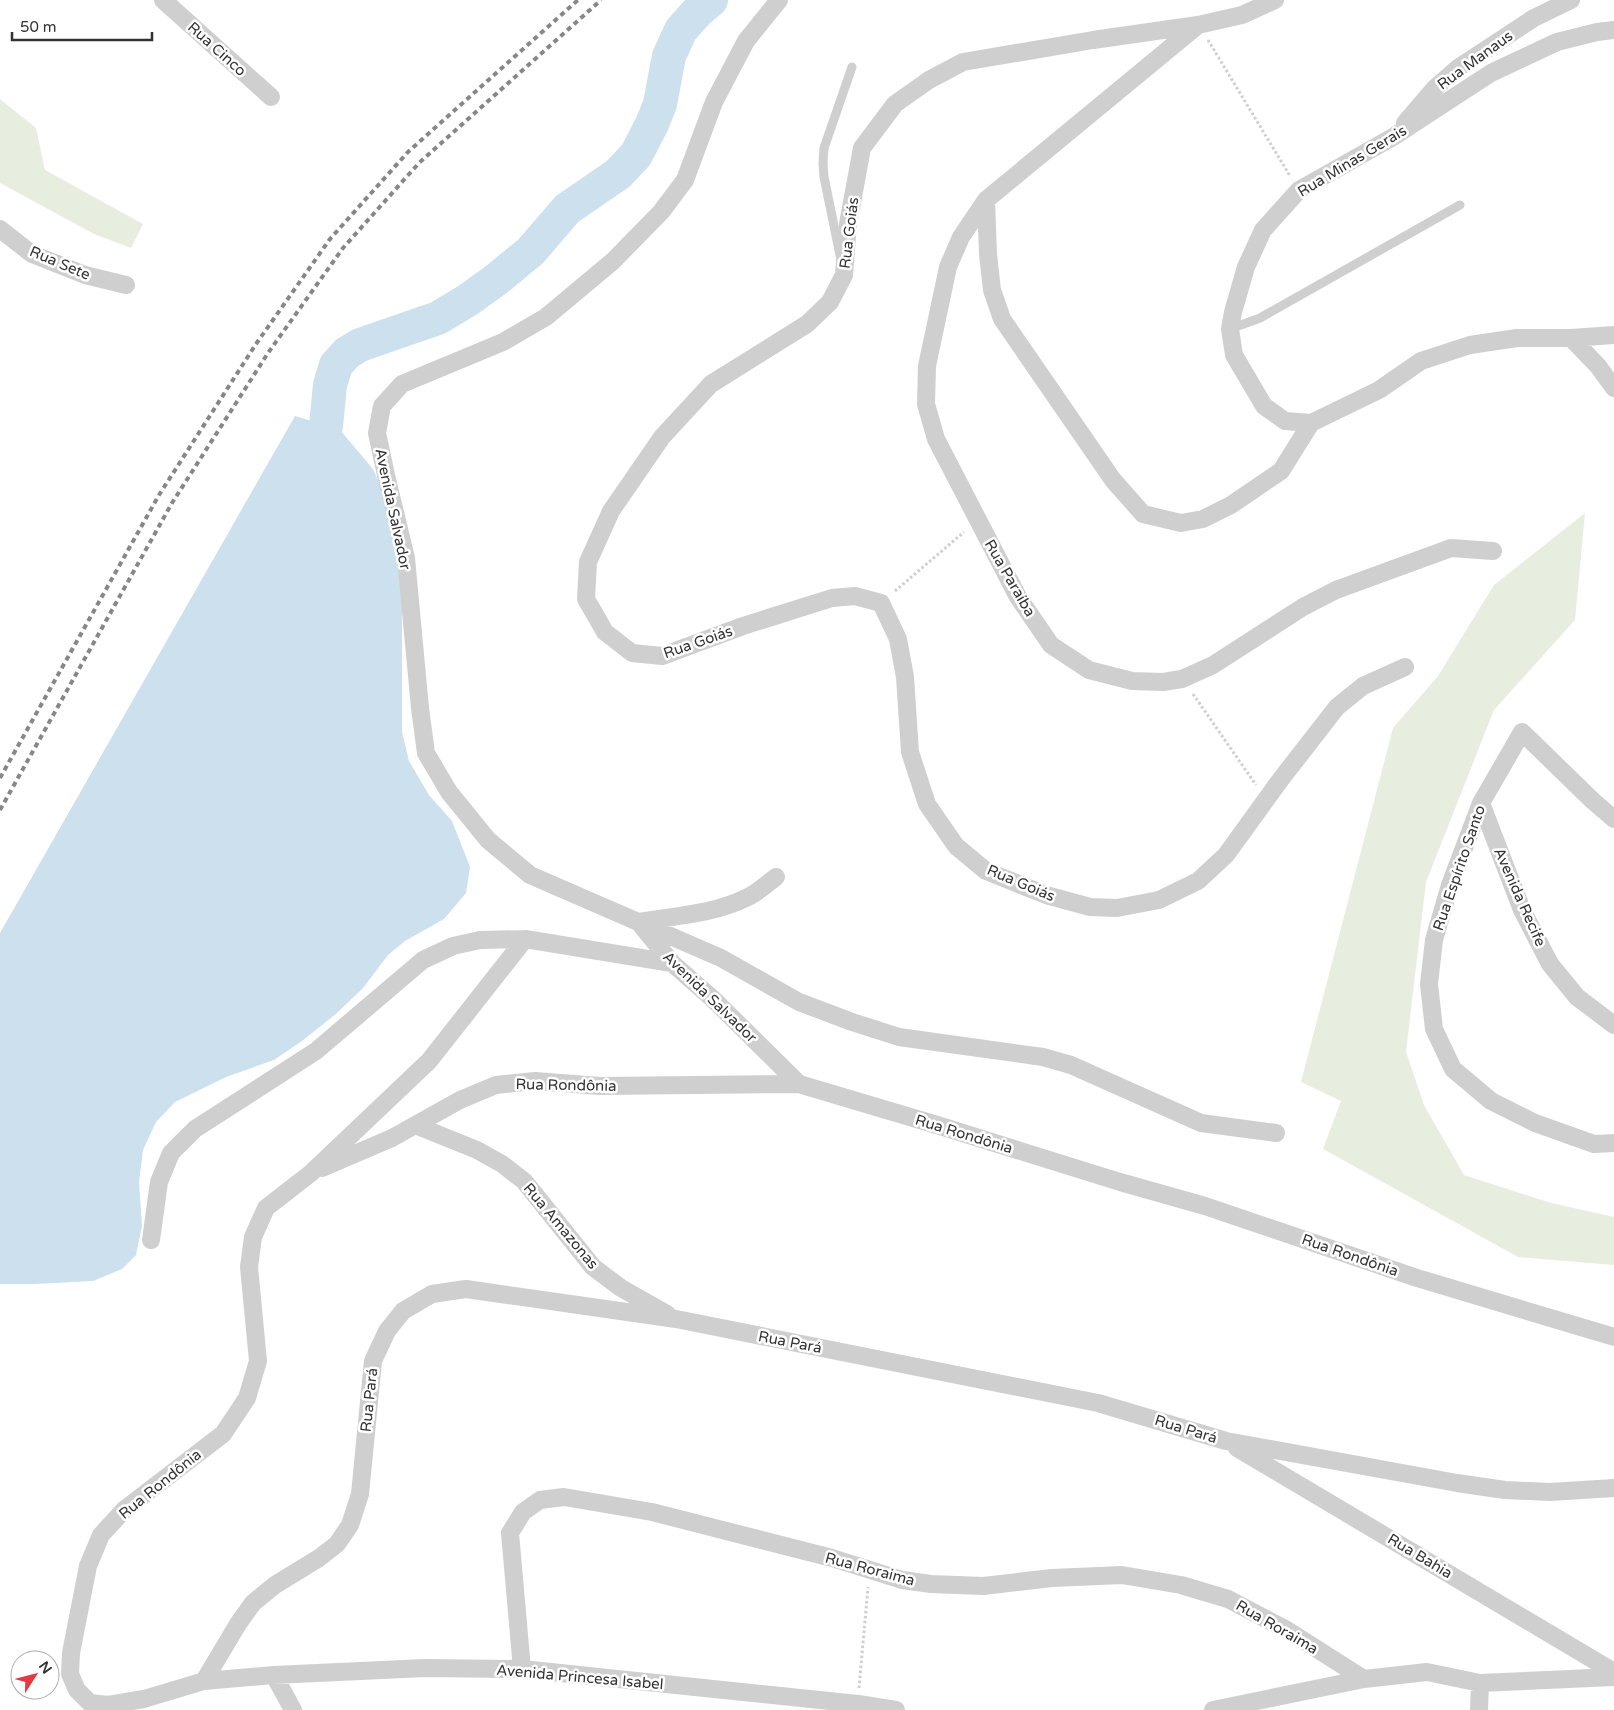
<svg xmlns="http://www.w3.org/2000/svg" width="1614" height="1710" font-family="'Varela Round',sans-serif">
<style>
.green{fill:#e7eee0}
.water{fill:#cde0ed}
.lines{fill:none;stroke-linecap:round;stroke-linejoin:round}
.river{stroke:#cde0ed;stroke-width:34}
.path{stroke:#cfcfcf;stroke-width:3;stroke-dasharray:2.5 2.5;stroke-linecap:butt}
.service{stroke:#cfcfcf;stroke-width:9}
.minor{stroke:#cfcfcf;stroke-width:18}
.rail{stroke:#878787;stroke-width:4;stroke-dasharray:5 4;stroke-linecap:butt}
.labels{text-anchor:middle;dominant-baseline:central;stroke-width:5;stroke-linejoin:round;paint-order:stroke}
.street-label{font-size:15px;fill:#323232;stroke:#fff}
</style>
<rect width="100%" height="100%" fill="#fff"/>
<path class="green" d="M0 99 36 128 45 170 143 224 131 248 94 234 0 183Z
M1585 513 1575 620 1494 710 1426 882 1406 1052 1424 1105 1464 1175 1551 1203 1614 1217V1265L1518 1257 1323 1149 1341 1101 1301 1082 1393 728 1438 676 1494 585Z"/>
<path class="water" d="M295 416 340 430 373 469 389 505 402 581V732L409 761 429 795 452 821 470 867 466 893 444 919 405 941 388 955 363 988 337 1013 302 1041 274 1060 226 1077 175 1102 156 1122 143 1150 139 1182 142 1226 136 1255 122 1269 93 1281 36 1284H0V933Z"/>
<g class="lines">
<path class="river" d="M326 426 330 385 336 365 347 353 360 345 438 318 468 300 497 279 531 251 567 209 618 174 636 155 652 124 660 104 669 56 681 30 698 11 711 0"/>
<path class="path" d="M1208 40 1290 176
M895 591 964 532
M1193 694 1256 785
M859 1688 868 1587"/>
<path class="service" d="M840 255 824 177 823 163 824 148 852 67
M1230 329 1260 318 1460 205"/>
<path class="minor" d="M163 0 271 97
M779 0 746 41 714 102 685 180 661 212 613 261 546 317 503 342 402 384 382 406 377 433 386 475 406 558 420 708 426 753 449 792 488 840 530 875 721 958 799 1002 852 1022 899 1037 1043 1057 1071 1065 1201 1123 1276 1133
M1275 0 1242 15 1198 25 1093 40 963 62 929 80 895 104 862 148 848 224 844 275 830 302 807 324 711 384 662 437 611 511 588 562 586 599 605 632 632 653 662 656 743 626 832 598 855 596 881 603 898 639 905 677 910 752 927 804 956 846 986 871 1046 895 1090 907 1117 908 1159 900 1198 881 1226 855 1281 779 1337 707 1363 686 1405 667
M1198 25 986 200 961 237 948 267 927 366 926 404 936 439 1018 597 1051 645 1089 670 1132 681 1163 682 1182 679 1213 665 1303 607 1336 590 1451 548 1493 551
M1614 30 1597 32 1557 42 1491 73 1393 137 1299 190 1263 230 1246 267 1233 312 1230 329 1234 355 1264 406 1285 421 1311 423 1379 390 1421 361 1470 345 1517 338H1571L1614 335
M1405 123 1434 89 1458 68 1534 18 1571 0
M986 200 988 254 992 290 1002 319 1113 480 1143 514 1181 523 1203 519 1231 505 1281 471 1311 423
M0 229 32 254 85 275 126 285
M1571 338 1598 366 1614 388
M1481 803 1522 910 1550 964 1577 997 1614 1025
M1614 819 1593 801 1522 732 1481 803 1450 885 1434 940 1429 984 1434 1029 1453 1069 1491 1101 1535 1123 1594 1144 1614 1143
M639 922C674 916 715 914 748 897 757 893 767 884 776 877
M641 925 672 963 713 999 799 1084
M525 939 429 1061 311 1173 266 1208 253 1237 249 1267 258 1361 247 1398 223 1434 124 1510 101 1535 88 1566 71 1653 70 1674 77 1690 90 1703 108 1705 144 1699 204 1681 274 1675 425 1668 522 1669 858 1704 896 1710
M415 1125 477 1150 502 1164 524 1181 593 1267 621 1288 667 1314
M322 1168 392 1138 460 1100 496 1085 535 1081 600 1086 799 1084 937 1125 1120 1182 1205 1206 1417 1278 1614 1337
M151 1240 159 1182 171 1153 195 1129 316 1051 423 960 453 946 480 940 525 939 672 963
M1237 1448 1614 1672
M522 1669 510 1533 523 1512 540 1500 564 1497 652 1512 832 1558 902 1580 931 1584 983 1586 1052 1578 1122 1575 1181 1585 1228 1599 1287 1630 1364 1679
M274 1675 293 1710
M204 1681 238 1624 253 1603 275 1585 319 1558 337 1544 350 1525 360 1494 373 1361 387 1331 403 1311 432 1294 466 1289 676 1319 1098 1403 1226 1441 1457 1483 1505 1490 1550 1492 1614 1488
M1213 1710 1364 1679 1427 1672 1480 1683 1614 1677
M1479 1710 1480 1683"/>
<path class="rail" d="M0 778 159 495 256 344 330 239 408 152 578 0
M0 810 172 503 268 353 343 248 419 163 601 0"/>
</g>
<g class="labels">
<g class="street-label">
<text transform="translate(217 49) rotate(42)">Rua Cinco</text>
<text transform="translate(1475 60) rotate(-36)">Rua Manaus</text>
<text transform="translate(1352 161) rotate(-31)">Rua Minas Gerais</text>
<text transform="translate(849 233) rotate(-83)">Rua Goiás</text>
<text transform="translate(60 263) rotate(23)">Rua Sete</text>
<text transform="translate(393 509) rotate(78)">Avenida Salvador</text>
<text transform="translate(1010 578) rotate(60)">Rua Paraíba</text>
<text transform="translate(698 642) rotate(-19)">Rua Goiás</text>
<text transform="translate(1459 868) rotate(-71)">Rua Espírito Santo</text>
<text transform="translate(1021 883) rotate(23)">Rua Goiás</text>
<text transform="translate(1520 897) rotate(66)">Avenida Recife</text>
<text transform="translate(710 997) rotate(44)">Avenida Salvador</text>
<text transform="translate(566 1085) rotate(1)">Rua Rondônia</text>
<text transform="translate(964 1134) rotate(17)">Rua Rondônia</text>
<text transform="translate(561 1226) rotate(50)">Rua Amazonas</text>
<text transform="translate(1350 1255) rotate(19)">Rua Rondônia</text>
<text transform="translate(790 1342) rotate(11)">Rua Pará</text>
<text transform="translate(369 1400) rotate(-84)">Rua Pará</text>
<text transform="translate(1186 1429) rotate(17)">Rua Pará</text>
<text transform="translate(160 1484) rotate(-39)">Rua Rondônia</text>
<text transform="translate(1420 1556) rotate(31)">Rua Bahia</text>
<text transform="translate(870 1569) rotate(15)">Rua Roraima</text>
<text transform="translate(1277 1627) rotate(30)">Rua Roraima</text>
<text transform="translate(580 1677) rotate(5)">Avenida Princesa Isabel</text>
</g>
</g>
<g transform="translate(35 1675) rotate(54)"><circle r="24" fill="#ffffff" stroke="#adadad"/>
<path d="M0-4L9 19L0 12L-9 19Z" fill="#e43842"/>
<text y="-8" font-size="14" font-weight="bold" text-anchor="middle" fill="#323232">N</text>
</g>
<path d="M12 32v8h140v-8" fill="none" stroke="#323232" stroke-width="2.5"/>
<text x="20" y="32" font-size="15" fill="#323232" stroke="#ffffff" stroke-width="4" paint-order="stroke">50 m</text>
</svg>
